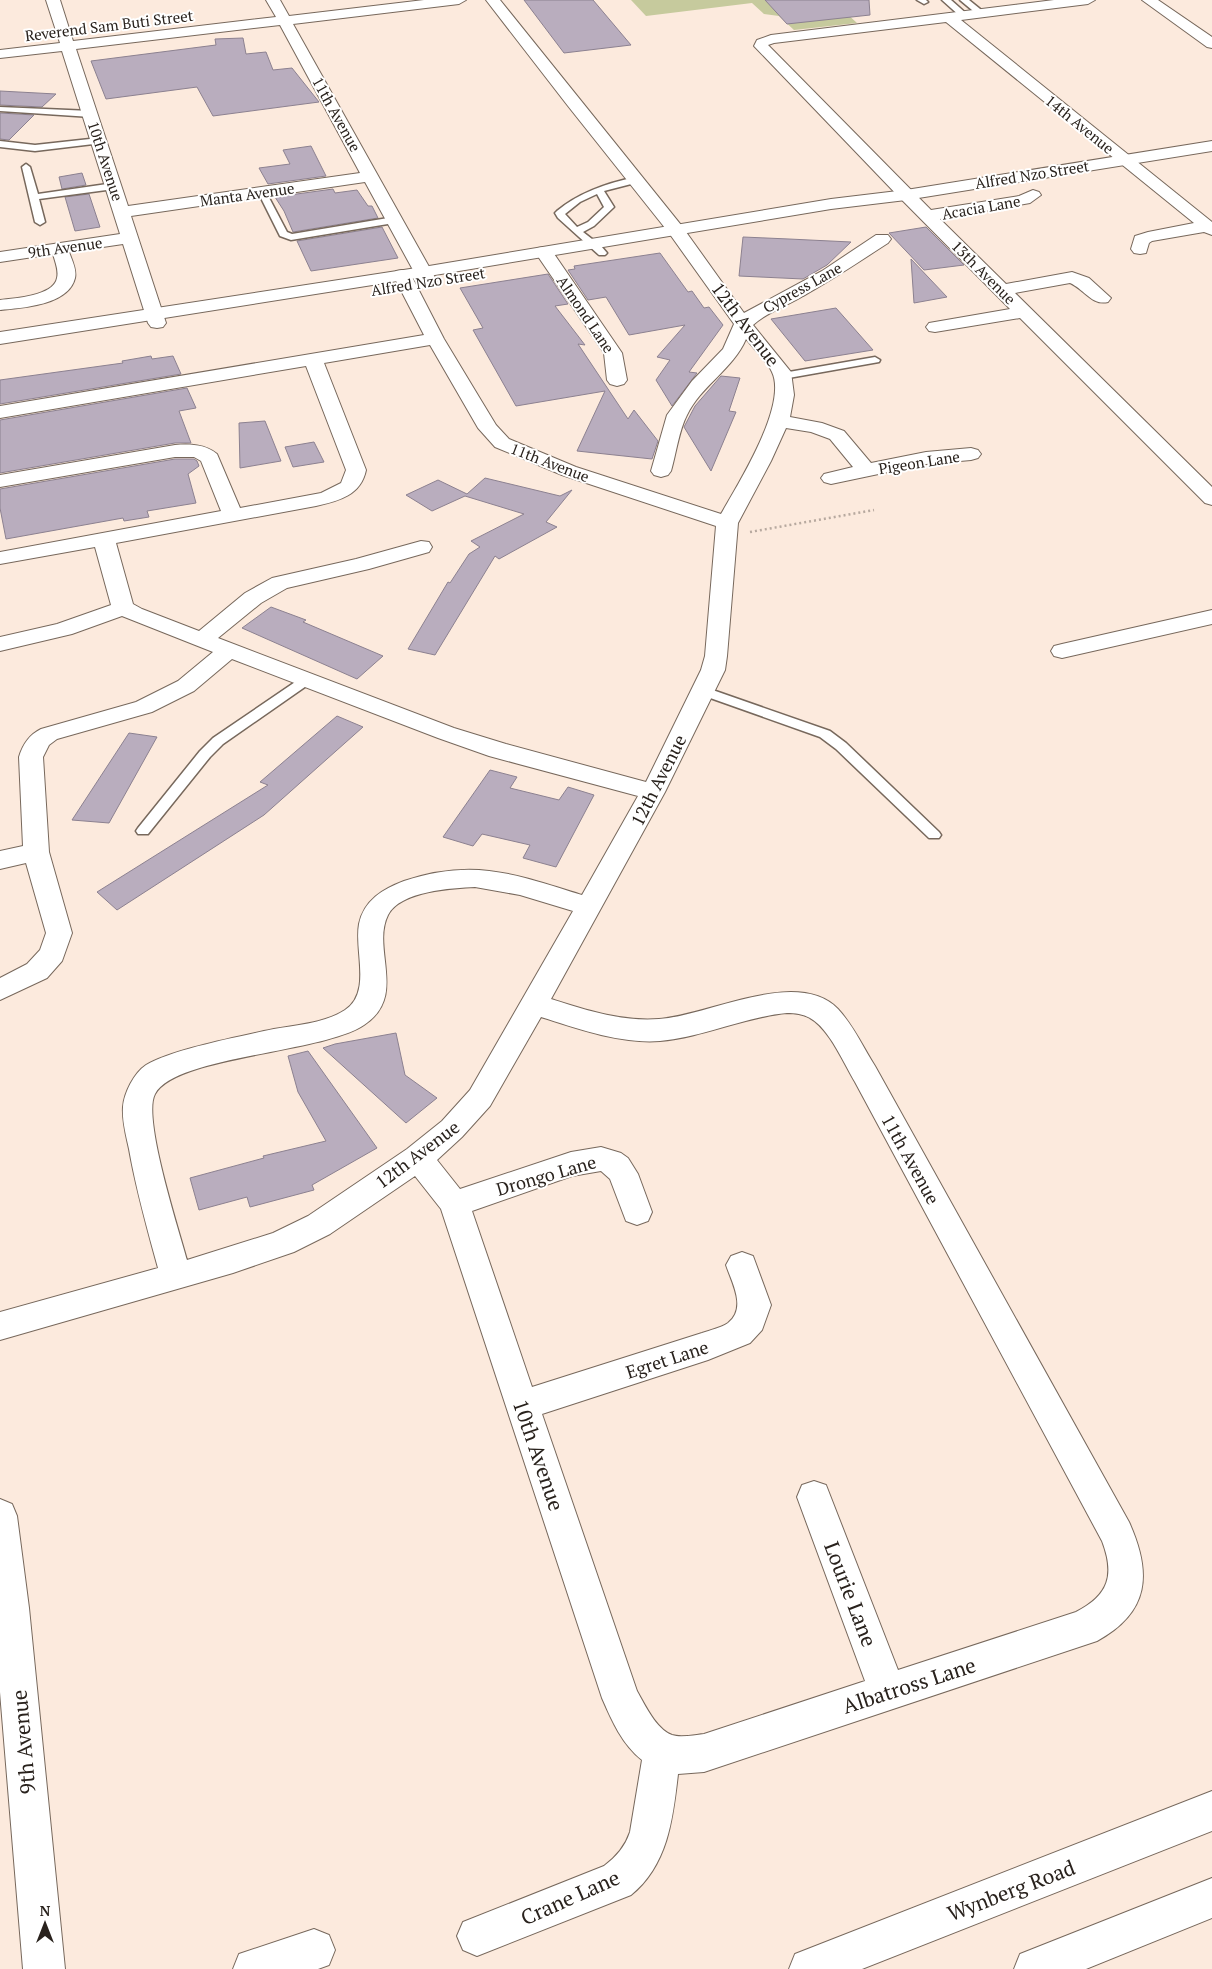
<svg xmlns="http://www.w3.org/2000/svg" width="1212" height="1969" font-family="'PT Serif',serif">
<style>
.green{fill:#c6ca9d}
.building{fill:#b9adbe;stroke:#8c8190}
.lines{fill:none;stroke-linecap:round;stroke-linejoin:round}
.service-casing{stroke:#77685c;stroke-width:3}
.minor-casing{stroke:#77685c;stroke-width:2}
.tertiary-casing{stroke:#77685c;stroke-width:2}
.primary-casing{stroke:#77685c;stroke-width:2}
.path{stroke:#b7a99f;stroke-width:2.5;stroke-dasharray:2 3;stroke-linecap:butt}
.service{fill:#fff;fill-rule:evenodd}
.minor{fill:#fff;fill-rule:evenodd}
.tertiary{fill:#fff;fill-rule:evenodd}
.primary{fill:#fff;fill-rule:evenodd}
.labels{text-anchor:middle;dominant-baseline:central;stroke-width:4;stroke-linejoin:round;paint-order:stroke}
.far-street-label{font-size:15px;fill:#29221d;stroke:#fff}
.street-label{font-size:18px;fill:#29221d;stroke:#fff}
.near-street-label{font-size:21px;fill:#29221d;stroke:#fff}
</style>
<rect width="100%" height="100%" fill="#fceadd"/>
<path class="green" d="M631 0H832L857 23 794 30 779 16 764 14 752 3 646 16Z"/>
<path class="building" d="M524 0H593L631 45 564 53Z
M765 0H869L870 15 787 24Z
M243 38 246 54 266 52 273 70 292 68 319 102 213 116 197 87 106 99 91 61 216 45 215 39Z
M0 91 56 94 42 107 0 105Z
M0 113 34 115 9 140 0 139Z
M311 146 326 176 268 184 259 168 290 164 283 150Z
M82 173 86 185 62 189 59 177Z
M333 189 335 193 357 190 368 206H372L378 218 293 232 284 211 275 197Z
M89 194 100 227 75 231 65 197Z
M382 227 398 258 311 271 297 241Z
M926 227 964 265 924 270 889 233Z
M743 237 789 239 851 242 827 265 803 279 739 276Z
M660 253 688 292 692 291 704 308 709 307 723 325 689 372 697 373 672 406 656 380 670 360 657 357 685 325 629 335 606 297 588 300 568 270 575 269 574 266Z
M911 259 947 297 914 303Z
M548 274 568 304 555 306 585 345 578 344 628 419 634 410 658 441 652 459 577 451 605 391 516 406 473 330 483 328 460 288Z
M836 308 873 350 805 361 771 319Z
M151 356 152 359 173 356 181 374 0 404V380L123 363 122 361Z
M721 376 740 378 729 411 736 412 711 471 684 427 695 406Z
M187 388 196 408 179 411 191 443H175L0 473V420Z
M265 421 281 461 240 468 239 423Z
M314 442 324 462 293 467 285 447Z
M175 459H194L197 461 199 466 188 474 196 503 147 511 149 517 124 521 123 518 6 539 0 508V489Z
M485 478 560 496 572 490 546 522 557 527 499 559 495 556 435 655 408 649 448 582 450 583 469 554 480 547 471 541 524 514 465 496 432 511 406 495 438 480 467 494Z
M271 607 306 620 303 622 383 656 357 679 242 628Z
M337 716 363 727 264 815 117 910 97 892 268 785 260 782Z
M129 733 157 737 109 823 72 820Z
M490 770 517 777 510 788 559 800 568 787 594 795 556 867 523 858 530 845 482 834 473 846 443 837Z
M396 1033 405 1075 437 1098 406 1123 323 1048 335 1044Z
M308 1051 377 1148 312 1185 314 1190 250 1207 247 1197 199 1210 190 1178 264 1158 263 1156 326 1141 298 1092 288 1056Z"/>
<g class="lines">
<g class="service-casing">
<path id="service" d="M917 0H926L928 2 924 4Z
M942 0H951L968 15 961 17Z
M960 0H969L985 13 978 15Z
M0 107 91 111 95 114 91 117 0 111Z
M99 138 103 141 102 143 35 151 0 147V141L35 145Z
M26 164 30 167 38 194 114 183 118 186 114 189 39 199 45 222 40 225 35 222 22 167Z
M636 177 640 180 639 182 604 191 614 207 594 226 583 232 601 246 607 253 605 255H599L558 218 555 213 557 211C580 192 607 183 636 177ZM597 194 604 207 588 222 577 227 565 214 580 202Z
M262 189 266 192 287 232 292 234 394 217 399 220 394 223 291 240 280 236 258 192Z
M875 357 880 360 879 362 783 379 778 376 783 373Z
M308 675 314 679 312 682 223 744 210 757 148 834H138L136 831 138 828 200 751 213 738 304 676Z
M704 687 830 731 846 743 939 832 941 835 939 838H929L836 749 820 737 699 694 698 691Z"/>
</g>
<g class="minor-casing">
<path id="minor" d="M46 0H60L73 41 276 17 266 0H280L289 16 424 0H466L459 4 293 24 437 281 434 285 428 286 422 285 419 281 365 182 131 216 166 323 163 327 157 328 151 327 148 323 123 244 69 252C72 260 77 270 75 278 69 305 22 308 0 310V300C15 298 54 296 57 278 59 270 55 262 53 254L0 262V252L120 234 62 51 0 58V50L60 43ZM280 25 360 173 128 206 76 49Z
M486 0H500L681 225 744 313 822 271 876 235H888L891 239 888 243C860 261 832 280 803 296 787 306 767 312 753 325L791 372 794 395 790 417 822 423 844 431 871 463 926 452 971 448 978 450 981 454 978 458 971 460 926 464 831 484 824 482 821 478 824 474 853 467 830 439 811 432 786 428 771 461 738 523 727 656 725 670 665 792 551 999C586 1010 622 1022 659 1019 708 1016 797 967 838 1009 853 1025 863 1047 875 1066L1129 1522C1152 1573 1150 1612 1097 1641L704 1772 678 1774C673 1818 668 1865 631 1895L477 1956 463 1950 457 1936 463 1922 604 1866C616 1857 625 1847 630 1832L642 1760C622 1744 612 1721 602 1698L441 1209 415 1176 330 1234 294 1252 233 1273 0 1340V1312L158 1268C147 1228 136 1189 129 1149 126 1135 122 1121 123 1107 124 1093 134 1073 146 1065 171 1050 233 1038 264 1031 290 1025 322 1025 345 1010 372 992 354 951 359 924 364 900 383 889 404 881 473 858 515 874 582 895L638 796 489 756 438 738 232 659 194 691 152 712 57 739 49 745 43 757 49 852 72 933 62 961 47 978 0 1000V978L27 964 40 950 46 933 26 863 0 869V851L23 846 19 757C23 744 29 735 41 729L136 702 178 681 213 652 122 616 72 634 0 651V637L57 624 111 605 95 547 0 564V552L221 511 201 461 194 457H175L0 487V475L175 445C190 444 205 444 217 454L240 508 321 493 341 483 346 470 306 366 0 418V406L424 335 393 275 396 271 402 270 408 271 411 275 444 339 479 397 496 425 509 439 576 467 721 514C738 484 788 405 772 372 767 361 754 349 746 339 733 369 701 386 687 415 679 430 676 454 671 471L668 475 661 477 654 475 651 471 667 415 692 381 723 349 734 324 669 233 568 106ZM430 345 478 428 495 447 562 475 716 526 705 656 701 670 646 782 506 744 454 728 218 638 261 603 287 588 369 569 429 552 432 547 429 542 421 541 356 559 272 578 245 593 199 631 142 609 133 604 116 543 316 506C339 501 361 495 366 470L324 363ZM475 887 520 895 573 911 470 1090 442 1121 407 1149 308 1216 273 1233 187 1260C179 1230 142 1117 155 1094 175 1056 323 1053 364 1025 408 996 371 949 388 915 400 891 452 888 475 887ZM787 1013C795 1013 803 1014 810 1018 829 1028 844 1064 855 1082L1102 1541C1115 1575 1109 1595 1076 1612L898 1670 826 1485 814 1481 802 1485 797 1497 865 1681 704 1734C694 1735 681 1738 672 1735 656 1729 645 1705 637 1691L542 1414 708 1360 750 1343 762 1330 771 1305 753 1256 742 1252 731 1256 726 1265C732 1283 747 1308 728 1323 721 1328 710 1330 702 1333L532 1387 472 1211 572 1176 601 1171 610 1179 626 1221 637 1225 648 1221 652 1212 638 1174 628 1158 621 1153 601 1147 571 1152 460 1189 437 1160 462 1137 490 1106 541 1017C579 1029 620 1044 660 1041 704 1037 744 1017 787 1013Z
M1054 0H1095L1088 4 961 20 1212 222V235L1204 232 1152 241 1149 243 1146 253 1140 254 1134 253 1131 249 1135 236 1148 232 1194 223 946 22 774 43 768 45 931 210 1019 196 1033 190 1039 192 1041 195 1030 203 940 219 1006 284 1072 272 1089 278 1111 298 1108 302C1092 306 1084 289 1070 283L1015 293 1212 487V505L1205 503 1020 318 935 332 929 331 926 327 929 323 1010 309 900 198 754 46 757 40 771 35Z
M1142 0H1158L1212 37V48L1207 47Z
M544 247 550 248 622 353 627 380 624 384 617 386 610 384 607 380 604 353 535 252 538 248Z
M1212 610V624L1062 658 1054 656 1051 651 1054 646 1062 644Z
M0 1499 12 1504 17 1516 29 1608 65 1969H23L0 1692Z
M314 1929 329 1935 335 1950 329 1965 318 1969H233L239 1954Z"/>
</g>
<g class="tertiary-casing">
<path id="tertiary" d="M1212 141V151L906 200 831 209 423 277 0 344V332L423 267 831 199 906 190Z"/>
</g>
<g class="primary-casing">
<path id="primary" d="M1212 1791V1831L862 1969H789L795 1954Z
M1212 1878V1918L1086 1969H1014L1020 1954Z"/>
</g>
<path class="path" d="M750 532 874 510"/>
<use href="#service" class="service"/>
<use href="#minor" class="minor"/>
<use href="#tertiary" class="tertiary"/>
<use href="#primary" class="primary"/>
</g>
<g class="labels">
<g class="far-street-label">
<text transform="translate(109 25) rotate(-7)">Reverend Sam Buti Street</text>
<text transform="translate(337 114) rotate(61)">11th Avenue</text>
<text transform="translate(1080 124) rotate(39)">14th Avenue</text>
<text transform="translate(106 161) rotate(72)">10th Avenue</text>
<text transform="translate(1032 174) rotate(-9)">Alfred Nzo Street</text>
<text transform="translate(247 194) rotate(-8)">Manta Avenue</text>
<text transform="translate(981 207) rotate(-10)">Acacia Lane</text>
<text transform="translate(65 247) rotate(-8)">9th Avenue</text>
<text transform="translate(984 272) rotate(45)">13th Avenue</text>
<text transform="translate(428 281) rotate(-9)">Alfred Nzo Street</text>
<text transform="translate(802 287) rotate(-29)">Cypress Lane</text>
<text transform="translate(586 314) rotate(56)">Almond Lane</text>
<text transform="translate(550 462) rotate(21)">11th Avenue</text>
<text transform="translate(919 462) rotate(-9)">Pigeon Lane</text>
</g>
<g class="street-label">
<text transform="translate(746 324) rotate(53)">12th Avenue</text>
<text transform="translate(658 780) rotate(-63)">12th Avenue</text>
<text transform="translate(417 1154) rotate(-37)">12th Avenue</text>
<text transform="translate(911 1159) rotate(61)">11th Avenue</text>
<text transform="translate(546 1175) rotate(-16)">Drongo Lane</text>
<text transform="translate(667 1359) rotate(-18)">Egret Lane</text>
</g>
<g class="near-street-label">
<text transform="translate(539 1455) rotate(71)">10th Avenue</text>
<text transform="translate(851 1594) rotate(69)">Lourie Lane</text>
<text transform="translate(909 1685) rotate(-18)">Albatross Lane</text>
<text transform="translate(23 1742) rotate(-95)">9th Avenue</text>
<text transform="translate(1011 1890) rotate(-21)">Wynberg Road</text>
<text transform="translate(570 1897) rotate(-24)">Crane Lane</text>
</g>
</g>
<g transform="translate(45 1924)" stroke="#ffffff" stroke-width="4" paint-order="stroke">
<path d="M0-4L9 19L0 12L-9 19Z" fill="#29221d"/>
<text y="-8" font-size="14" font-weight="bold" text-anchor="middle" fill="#29221d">N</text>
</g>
</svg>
